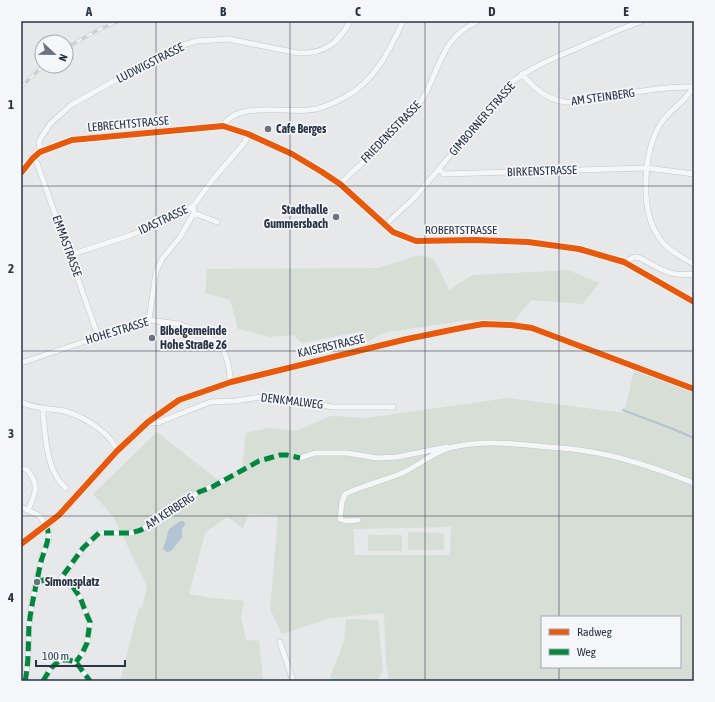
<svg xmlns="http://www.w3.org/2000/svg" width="715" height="702" font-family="'Asap Condensed',sans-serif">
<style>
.green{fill:#d6ded6;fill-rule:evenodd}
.water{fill:#b4c4d5}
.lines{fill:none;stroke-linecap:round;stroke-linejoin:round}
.stream{stroke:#b4c4d5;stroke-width:2}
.minor-casing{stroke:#c4c6c8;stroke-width:6}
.tertiary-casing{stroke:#c4c6c8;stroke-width:8}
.minor{stroke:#f5f6f7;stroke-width:5}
.tertiary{stroke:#f5f6f7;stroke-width:7}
.rail-casing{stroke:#cecfd2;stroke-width:3.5}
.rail{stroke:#f4f6f9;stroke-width:2;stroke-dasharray:6;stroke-linecap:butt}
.quiet{stroke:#00873e;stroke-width:5;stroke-dasharray:10 5;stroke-linecap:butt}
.cycleway-casing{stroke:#f4f6f9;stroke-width:8}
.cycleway{stroke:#e8590c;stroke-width:6}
.grid{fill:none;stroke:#2b3445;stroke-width:1;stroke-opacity:0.55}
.poi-dot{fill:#6c737f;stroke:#f4f6f9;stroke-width:1.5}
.labels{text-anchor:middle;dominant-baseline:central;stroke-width:3.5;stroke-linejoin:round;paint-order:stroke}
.street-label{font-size:12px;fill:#2b3445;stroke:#f4f6f9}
.poi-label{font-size:12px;font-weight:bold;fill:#2b3445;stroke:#f4f6f9;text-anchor:start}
.neatline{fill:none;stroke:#2b3445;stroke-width:1.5}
.grid-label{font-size:13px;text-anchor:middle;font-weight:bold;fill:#2b3445}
</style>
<rect width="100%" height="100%" fill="#e6e8ea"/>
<path class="green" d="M419 255 434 259 449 290 472 275 568 270 599 283 583 304 531 300 513 322 468 320 389 332 380 334 367 342 363 331 302 343 293 335 271 337 238 329 230 300 205 293 207 269 378 268Z
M636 362 694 386V681H389L386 663 384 613 330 618 282 634 270 609 278 515 249 514 243 528 227 517 205 533 189 594 213 598 244 601 241 618 246 640 259 641 263 681H120L139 608H142L147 586 113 516 93 494 157 432 218 480 242 468 246 433 269 428 296 431 331 416 367 418 508 398 624 413ZM451 527 450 555H355L353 529ZM542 617H680V667H542Z
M408 532 444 533V550H408Z
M368 535H402V551H368Z
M346 619 378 620 383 671 379 678V681H332L330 677 344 641Z"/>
<path class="water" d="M180 521H183L185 523V525L182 529V537L180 540 171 551 167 552 163 549 169 529Z"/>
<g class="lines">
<path class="stream" d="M623 410 673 429 694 438"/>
<g class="minor-casing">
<path id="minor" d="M522 74C534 88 546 99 565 102 575 104 591 99 602 98 632 93 663 86 694 87
M693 87C686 102 670 109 661 123 643 152 639 211 660 239 668 250 682 258 694 264
M223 126C236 101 285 113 309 110 322 109 336 102 347 96 375 80 390 50 403 21
M40 152 39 141 50 124 71 105 132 71 183 45 197 41 228 39 298 53C324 54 338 44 350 21
M33 158 37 163 98 336
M439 169 444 174 647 168 694 174
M21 173 33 158 40 152 72 140 223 126 248 134 292 154 322 172 340 184 393 232 416 241 475 240 528 242 579 249 624 262 694 302
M340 184C362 163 385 142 405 119 410 114 417 108 421 101 441 70 439 39 478 21
M194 213 217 222
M385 225 414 198 439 169 508 85C531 67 556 57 582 46 602 37 622 28 642 21
M70 255 131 235 169 220 193 206 214 178 245 142 248 134
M624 262 635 257 640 258C661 269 669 277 694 274
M149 320 156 272 162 259 180 237 194 213 193 206
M21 363 149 320 179 324 195 330 211 339 223 349 228 363 231 382
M21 402C34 409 49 408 64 411 80 415 100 427 111 440 114 443 115 447 117 451
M43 408V415C46 438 46 472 66 488
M148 422 157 423 210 402 235 401 268 396 333 407H393
M300 458 315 453H347L377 458 397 457 447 447
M21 469H26C40 483 36 493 28 510
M21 507 40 516 49 531V539L42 556 32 602 29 627 28 660 25 681
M358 520 346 521 340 519 342 502 345 494C364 485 383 481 402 473 420 465 434 451 453 447 481 441 510 443 538 446 554 448 570 448 586 451 620 456 661 470 694 483
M59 581 73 587 80 597 86 613 90 622 87 643 82 654 76 662
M37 582 44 580 59 581 83 548 99 533H131L141 530 199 492 227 479
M280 642 293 681
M43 681 51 668 60 660H68L76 662 90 681"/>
</g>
<g class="tertiary-casing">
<path id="tertiary" d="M21 544 59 515 117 451 148 422 179 400 231 382 407 339 461 328 483 324 511 325 532 328 694 389
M21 679 22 681"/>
</g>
<use href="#minor" class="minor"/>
<use href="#tertiary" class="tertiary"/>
<g class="rail-casing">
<path id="rail" d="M66 48 98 30 119 21
M21 87 43 66"/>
</g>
<use href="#rail" class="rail"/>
<path class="quiet" d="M59 581 73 587 80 597 86 613 90 622 87 643 82 654 76 662
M37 582 44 580 59 581 83 548 99 533H131L141 530 199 492 212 487 259 461 280 455H287L300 458
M25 681C29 663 28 645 29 626 31 606 36 586 40 566 42 553 53 537 46 526
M43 681 51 668 60 660H68L76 662 90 681"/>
<g class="cycleway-casing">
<path id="cycleway" d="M21 173 33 158 40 152 72 140 223 126 248 134 292 154 322 172 340 184 393 232 416 241 475 240 528 242 579 249 624 262 694 302
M21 544 59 515 117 451 148 422 179 400 231 382 407 339 461 328 483 324 511 325 532 328 694 389"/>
</g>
<use href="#cycleway" class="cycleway"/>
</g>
<path class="grid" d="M156 21V681M290 21V681M425 21V681M559 21V617M21 186H694M21 351H694M21 516H694M559 667V681"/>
<g class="poi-dot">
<circle cx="268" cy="129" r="4"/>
<circle cx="336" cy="217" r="4"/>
<circle cx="152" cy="338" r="4"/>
<circle cx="37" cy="582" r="4"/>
</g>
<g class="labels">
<g class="street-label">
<text transform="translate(150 63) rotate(-27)">LUDWIGSTRASSE</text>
<text transform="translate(603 97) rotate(-8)">AM STEINBERG</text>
<text transform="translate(482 119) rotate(-49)">GIMBORNER STRASSE</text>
<text transform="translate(128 124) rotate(-5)">LEBRECHTSTRASSE</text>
<text transform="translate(391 132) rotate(-46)">FRIEDENSSTRASSE</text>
<text transform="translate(542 171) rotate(-2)">BIRKENSTRASSE</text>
<text transform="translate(163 220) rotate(-25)">IDASTRASSE</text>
<text x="461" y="230">ROBERTSTRASSE</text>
<text transform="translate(67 246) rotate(70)">EMMASTRASSE</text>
<text transform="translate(117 331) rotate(-17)">HOHE STRASSE</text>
<text transform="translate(331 346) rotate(-13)">KAISERSTRASSE</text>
<text transform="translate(292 401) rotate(7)">DENKMALWEG</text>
<text transform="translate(170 511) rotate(-33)">AM KERBERG</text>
</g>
<g class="poi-label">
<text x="276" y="129">Cafe Berges</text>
<text x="328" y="210" text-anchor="end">Stadthalle<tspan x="328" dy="14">Gummersbach</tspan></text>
<text x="160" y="331">Bibelgemeinde<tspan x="160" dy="14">Hohe Straße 26</tspan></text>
<text x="45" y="582">Simonsplatz</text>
</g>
</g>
<rect width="715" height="702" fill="none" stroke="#f4f6f9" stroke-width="44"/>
<rect x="541" y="616" width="140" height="52" fill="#f4f6f9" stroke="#a4a8b1"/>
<rect x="549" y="629" width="20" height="6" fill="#e8590c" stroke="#a4a8b1"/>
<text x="577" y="636" font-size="12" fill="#2b3445">Radweg</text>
<rect x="549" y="649" width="20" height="6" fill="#00873e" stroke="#a4a8b1"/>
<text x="577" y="656" font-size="12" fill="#2b3445">Weg</text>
<g transform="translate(54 54) rotate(112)"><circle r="19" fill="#f4f6f9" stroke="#a4a8b1"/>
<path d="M0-3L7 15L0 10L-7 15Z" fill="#6c737f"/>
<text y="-6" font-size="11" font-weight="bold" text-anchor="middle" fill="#2b3445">N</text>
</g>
<path d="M36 660v6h89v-6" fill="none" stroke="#2b3445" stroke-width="2"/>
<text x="42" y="660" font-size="12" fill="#2b3445" stroke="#f4f6f9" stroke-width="3" paint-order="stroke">100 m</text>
<rect x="22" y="22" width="671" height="658" class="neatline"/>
<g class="grid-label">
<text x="89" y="16">A</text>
<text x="223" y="16">B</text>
<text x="358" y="16">C</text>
<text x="492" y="16">D</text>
<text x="626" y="16">E</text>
<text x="11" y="109">1</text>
<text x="11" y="273">2</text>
<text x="11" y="438">3</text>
<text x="11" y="602">4</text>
</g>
</svg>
